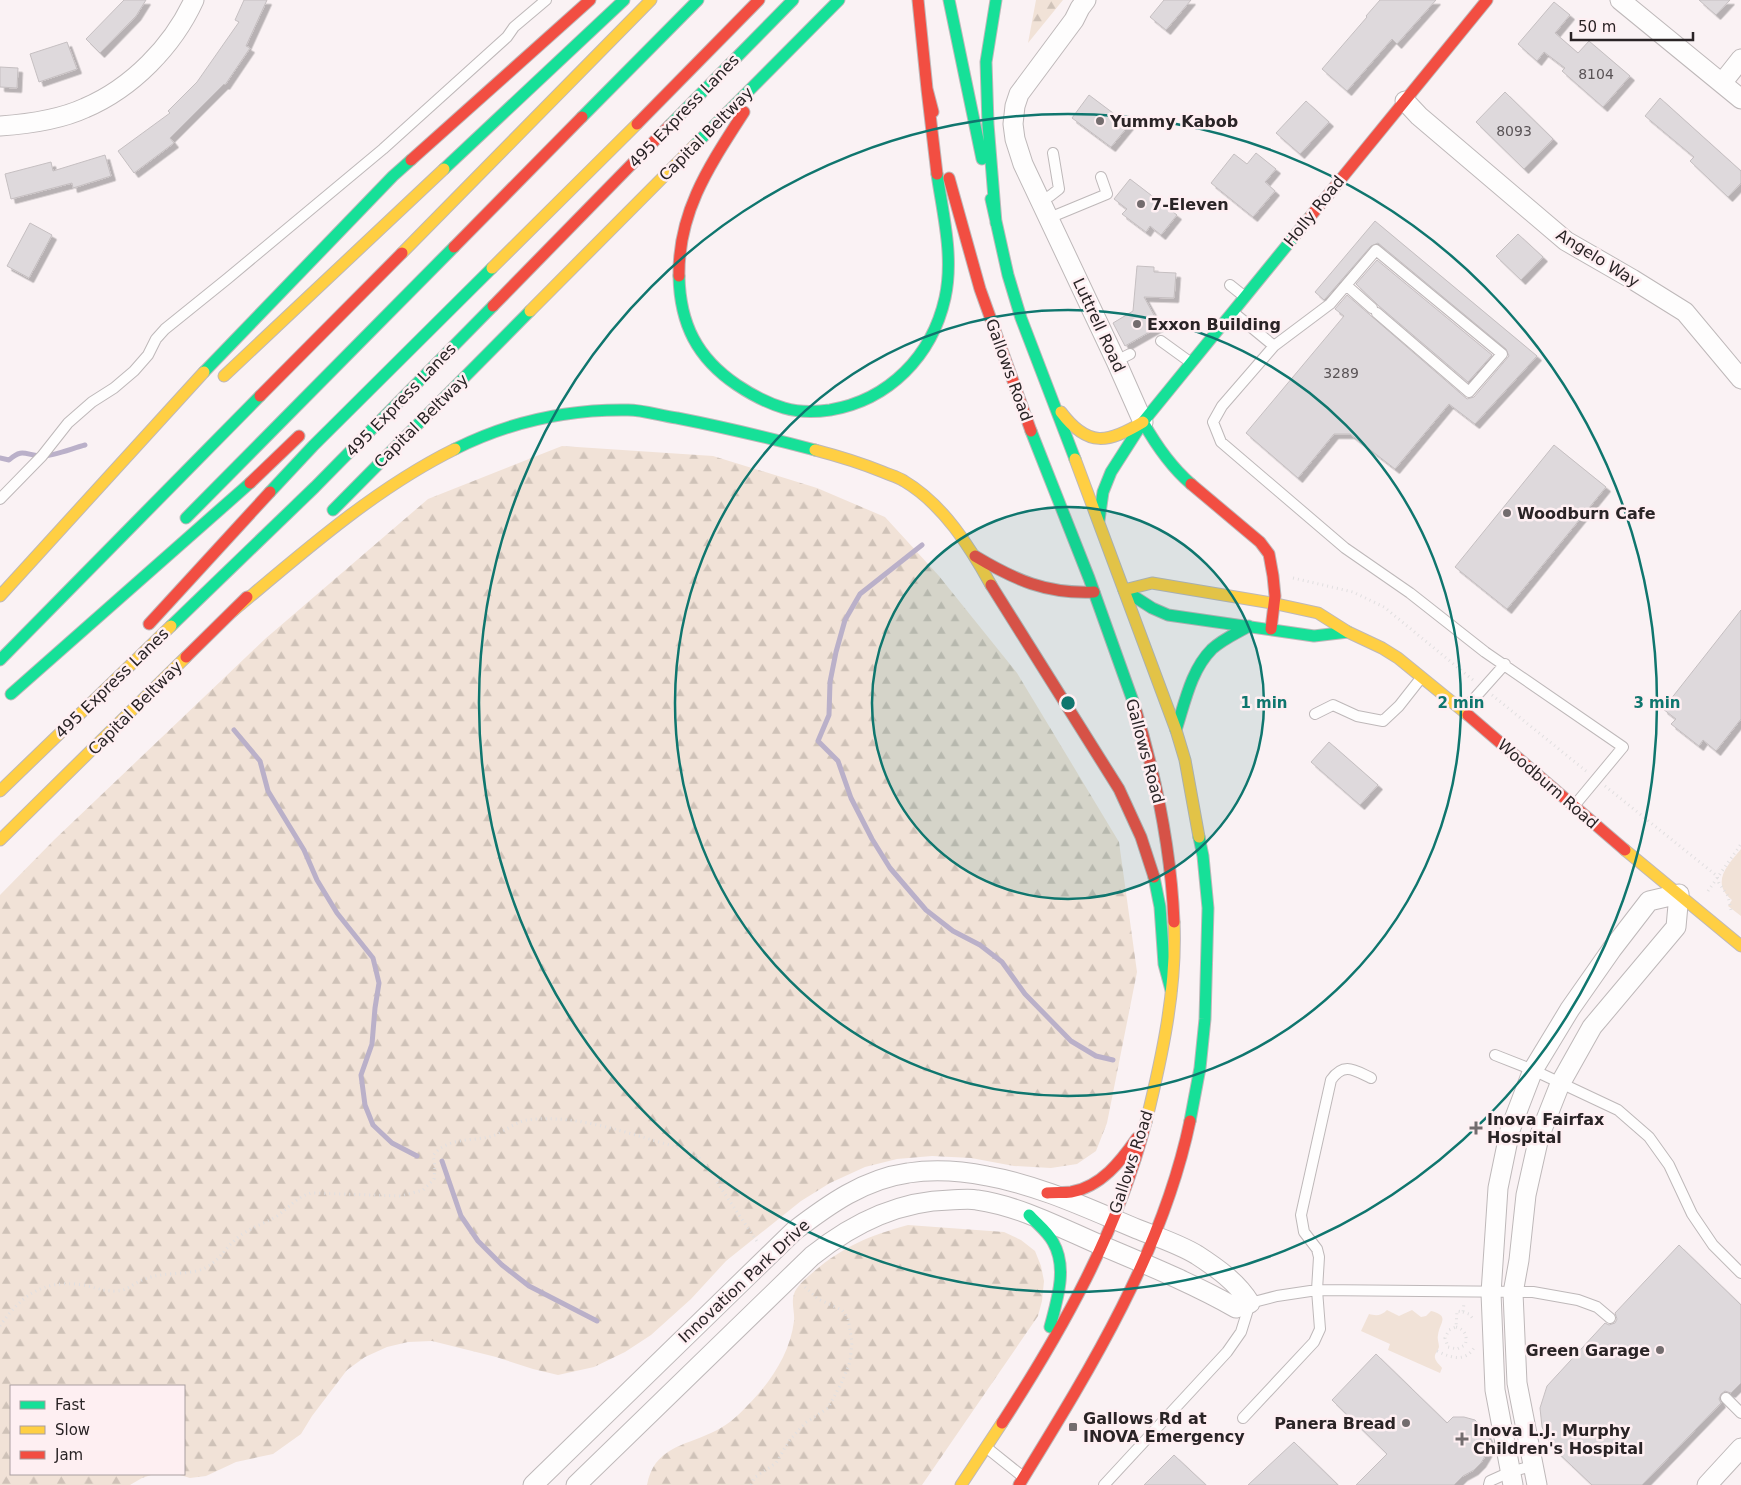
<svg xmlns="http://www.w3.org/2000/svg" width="1741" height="1485" font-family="'DejaVu Sans',sans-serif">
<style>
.forest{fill:url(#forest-firs)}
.park{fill:#f1e2d7}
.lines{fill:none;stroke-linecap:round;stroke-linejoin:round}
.stream{stroke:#bab0c9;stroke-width:5}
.building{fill:#ded9dc;stroke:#c5bfc1;filter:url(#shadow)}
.lane-casing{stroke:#beb8b9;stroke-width:12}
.street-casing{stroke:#beb8b9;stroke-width:21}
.fast-casing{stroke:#beb8b9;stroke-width:13}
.slow-casing{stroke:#beb8b9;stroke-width:13}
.jam-casing{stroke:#beb8b9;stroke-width:13}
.path{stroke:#e1dfe0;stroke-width:3;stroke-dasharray:1 4;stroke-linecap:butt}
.lane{stroke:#fefdfd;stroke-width:10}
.street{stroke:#fefdfd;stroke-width:19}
.fast{stroke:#16e098;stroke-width:11}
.slow{stroke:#ffcf43;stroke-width:11}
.jam{stroke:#f24e42;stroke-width:11}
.ring{fill:none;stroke:#0f766e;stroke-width:2.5}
.poi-dot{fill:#736c6e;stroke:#feeff2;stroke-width:2}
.labels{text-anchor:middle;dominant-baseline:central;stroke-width:5;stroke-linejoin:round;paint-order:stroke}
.number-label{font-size:14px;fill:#595356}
.street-label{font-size:16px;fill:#2a2426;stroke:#feeff2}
.poi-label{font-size:16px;font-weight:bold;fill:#2a2426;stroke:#feeff2;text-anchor:start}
.centre{fill:#0f766e;stroke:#feeff2;stroke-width:2.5}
.ring-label{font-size:15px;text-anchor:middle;font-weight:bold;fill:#0f766e;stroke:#feeff2;stroke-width:5;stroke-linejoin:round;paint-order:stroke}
</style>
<defs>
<pattern id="forest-firs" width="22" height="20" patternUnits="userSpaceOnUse" patternTransform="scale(1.25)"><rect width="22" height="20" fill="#f1e2d7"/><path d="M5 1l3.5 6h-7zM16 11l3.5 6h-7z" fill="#cfc2b8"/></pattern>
<filter id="shadow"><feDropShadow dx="4.5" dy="4.5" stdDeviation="0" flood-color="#0004"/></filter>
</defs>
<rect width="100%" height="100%" fill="#faf2f4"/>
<path class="forest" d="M1036 0H1063L1028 43Z
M562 446 713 456 817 488 885 517 939 576 1017 673 1119 842 1137 972 1107 1123 1096 1151 1077 1164 1051 1168 1014 1166 971 1158 932 1156 897 1159 865 1167 830 1183 801 1201 726 1261 691 1299 651 1335 625 1352 594 1367 558 1375 533 1369 496 1357 432 1341 408 1342 387 1347 365 1357 347 1370 312 1416 301 1434 273 1454 236 1462 206 1476 190 1478 177 1474H184V1386H11V1474H154L142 1478 130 1485H0V895L54 840 265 639 428 499Z
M908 1225 1004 1232 1021 1240 1035 1251 1041 1266 1044 1281 1042 1301 1038 1316 922 1485H647C654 1448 683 1446 711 1433 725 1427 737 1417 747 1406 770 1383 790 1354 794 1321 795 1313 791 1303 794 1294 796 1287 805 1279 811 1274 842 1247 868 1236 908 1225Z"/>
<path class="park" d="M1741 849V916L1728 906 1732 900C1710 882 1728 865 1741 849Z
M1387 1310 1399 1316 1412 1310 1421 1317 1426 1316 1431 1311C1451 1316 1439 1323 1438 1335 1437 1339 1439 1343 1439 1347 1438 1351 1434 1354 1435 1358 1436 1362 1440 1365 1442 1368L1440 1373 1388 1350 1390 1344 1361 1331 1369 1314C1376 1316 1381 1316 1387 1310Z"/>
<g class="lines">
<path class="stream" d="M0 458 9 460C23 447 26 456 42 456 54 456 73 448 85 445
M922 545 860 594 845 620 836 652 830 682 829 715 818 741 838 761 851 798 872 839 890 868 926 910 953 931 980 945 1002 962 1025 994 1071 1041 1096 1056 1113 1060
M234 730 260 761 268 791 304 850 317 880 337 913 373 958 379 983 375 1008 372 1044 361 1075 365 1105 373 1125 392 1143 417 1156
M442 1161 461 1216 478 1241 502 1265 529 1286 597 1321"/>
</g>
<path class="building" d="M124 0H146L136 16 100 53 86 39Z
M244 0H267L246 46 250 48 225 85 224 84 170 138 174 143 134 173 118 151 170 113 168 111 197 82 239 22 235 20Z
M1164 0H1191L1166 30 1150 17Z
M1380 0H1436L1397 44 1392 39 1347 91 1322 69 1367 17 1366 16Z
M1699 0H1730L1716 15Z
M1554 2 1570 15 1555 33 1578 53 1589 41 1630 76 1603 107 1562 71 1565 68 1544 52 1537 61 1518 44Z
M67 42 77 69 39 82 30 54Z
M0 67 18 68 17 88 0 87Z
M1505 92 1553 139 1524 169 1476 122Z
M1089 95 1129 125 1111 147 1072 118Z
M1660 98 1741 171V183L1728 197 1690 161 1694 157 1645 116Z
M1306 101 1329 122 1300 154 1276 133Z
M1256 153 1276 169 1265 182 1275 191 1253 217 1211 183 1234 154 1247 164Z
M105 155 111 176 73 188 72 183 11 199 5 174 51 162 53 171Z
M1130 179 1177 215 1161 235 1150 226 1146 232 1122 214 1127 209 1114 199Z
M1375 221 1537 356 1475 424 1449 404 1395 469 1350 434H1334L1298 478 1246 433 1344 316 1335 309 1347 295 1467 399 1474 397 1509 356 1506 349 1378 243 1371 246 1325 299 1324 300 1315 292Z
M30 223 52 235 29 278 7 266Z
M1518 234 1543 257 1521 280 1496 256Z
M1377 260 1492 355 1468 382 1379 306 1356 284Z
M1137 266 1154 267V272L1176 273 1174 298 1144 297 1160 326 1125 346 1113 323 1133 311Z
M1554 445 1606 487 1507 609 1455 567Z
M1741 610V719L1716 751 1703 740 1699 746 1671 724 1676 719 1663 709Z
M1329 742 1378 785 1360 805 1311 762Z
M1679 1245 1741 1305V1383L1731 1393 1725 1391 1721 1394 1719 1399 1721 1403 1642 1485H1592L1552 1447 1542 1427 1540 1408 1547 1386 1605 1323 1609 1325 1615 1323 1617 1319 1615 1313Z
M1376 1354 1447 1423 1453 1417H1464L1475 1420 1482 1427 1488 1437 1489 1445 1487 1453 1481 1463 1474 1470 1463 1476 1454 1485H1356L1387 1454 1332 1400Z
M1294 1442 1338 1485H1248Z
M1174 1455 1206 1485H1144Z"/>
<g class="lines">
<g class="lane-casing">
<path id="lane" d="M1040 200 1050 196 1059 189 1053 153
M1049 218 1107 194 1101 177
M1230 285 1245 297
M1346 285 1372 308
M1234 313 1274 346
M1377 313 1469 392 1502 354 1376 250 1330 304 1274 346 1222 406 1213 422 1221 442 1345 548 1410 593 1485 652 1623 747 1574 806
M1161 341 1190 362
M1116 361 1130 354
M0 499 42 456 68 423 92 402 114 388 134 371 148 355 156 339 165 329 227 279 383 149 507 37 514 27 546 0
M1464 710 1505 664
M1315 714 1333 705 1357 716 1383 721 1399 706 1421 678
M1495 1055 1533 1070 1618 1110 1649 1137 1669 1165 1692 1214 1713 1245 1741 1273
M1726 1398 1741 1413
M1243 1418 1314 1342 1320 1329 1317 1290 1319 1257 1317 1249 1304 1232 1301 1215 1331 1080C1344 1062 1354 1070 1371 1078
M987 1448 1022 1476
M1104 1485 1227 1352 1241 1332 1250 1303 1277 1296 1317 1290 1533 1292 1578 1300 1597 1307 1610 1318
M1489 1485 1490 1481 1510 1472 1532 1466"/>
</g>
<g class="street-casing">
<path id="street" d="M1086 0 1080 8 1074 20 1019 94 1015 106 1013 124 1015 139 1023 164 1116 361 1143 422
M1620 0 1741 99
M1722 83 1741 59
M1405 101 1419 116 1566 241 1632 279 1685 312 1741 379
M0 126C29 124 59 120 85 108 132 88 173 46 194 0
M533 1485 794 1231C828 1205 864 1179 908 1173 933 1169 962 1171 987 1176 1039 1185 1089 1209 1137 1229 1157 1237 1179 1244 1197 1255 1217 1268 1237 1282 1250 1303L1236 1308C1192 1283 1145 1264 1098 1244 1059 1227 1019 1206 977 1200 968 1198 959 1200 950 1200 897 1201 852 1224 812 1256L576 1485
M1513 1485 1495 1390 1491 1293 1498 1188 1510 1130 1533 1070 1570 1009 1612 949 1649 901 1679 894 1676 927 1592 1027 1560 1084 1539 1137 1526 1195 1519 1260 1513 1293 1517 1383 1537 1485
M1707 1485 1741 1448"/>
</g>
<g class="fast-casing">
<path id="fast" d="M949 0 982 159
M996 0 986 62 988 124 996 223
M582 117 698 0
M670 125 793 0
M695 145 839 0
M444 169 624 0
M991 199 1008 275 1021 318 1075 459
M679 276C680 324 697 358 737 385 752 395 767 403 784 408 798 412 816 412 830 410 889 400 932 356 945 298 954 257 943 215 937 174
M204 372 393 176 411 160
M1031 431 1089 578 1134 704
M455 449C509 422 567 409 628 410 644 410 661 416 677 418 723 427 769 438 815 450
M1191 484C1170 466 1156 445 1143 422L1310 217
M270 492 313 446 492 268
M333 510 530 311
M186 518 454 247
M1099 520 1103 492 1111 472 1143 422
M1124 590 1152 608 1168 615 1314 636 1348 632
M171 626 315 487 493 306
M0 660 260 396
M11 694 250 483
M1176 730C1185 702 1191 670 1212 649 1223 639 1237 633 1249 626
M1154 877 1160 907 1164 964 1171 990
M1190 1121 1200 1068 1205 1019 1208 908 1203 856 1199 837
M1029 1215C1037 1224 1047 1231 1053 1242 1068 1268 1057 1300 1050 1327"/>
</g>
<g class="slow-casing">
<path id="slow" d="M402 253 651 0
M492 268 637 124
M530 311 695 145
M224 376 444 169
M1061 412C1088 448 1108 443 1143 422
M815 450C838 456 861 463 883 472 890 475 898 477 904 481 943 504 970 547 991 585
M1075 459 1176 730 1185 760 1199 837
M1124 590 1152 583 1272 603 1318 613 1348 632 1382 648 1398 658 1468 715
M0 596 204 372
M233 611C302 553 374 489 455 449
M0 791 171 626
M0 840 186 657
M1625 850 1741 946
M1146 1122C1162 1057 1177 989 1174 922
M961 1485 1002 1423"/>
</g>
<g class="jam-casing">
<path id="jam" d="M918 0 927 89 933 112
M927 89 937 174
M637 124 759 0
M411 160 590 0
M949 178 980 289 1031 431
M1310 217 1487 0
M454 247 582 117
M679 276C678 211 710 165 744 112
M493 306 670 125
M260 396 402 253
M250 483 299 436
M1191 484 1260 542 1269 554 1273 576 1275 596 1271 629
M975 556C1015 580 1046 594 1094 592
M991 585 1119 789 1141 837 1154 877
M149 624 270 492
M186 657 247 597
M1134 704C1156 776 1171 847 1174 922
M1468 715 1625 850
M1047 1193C1055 1192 1063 1193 1071 1192 1101 1187 1121 1161 1137 1138
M1002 1423C1063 1329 1118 1231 1146 1122
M1019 1485C1089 1371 1162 1254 1190 1121"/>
</g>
<path class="path" d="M1293 578 1353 592 1384 607 1473 680
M1492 695 1586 771
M1605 786 1717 876 1719 883 1728 896 1731 910
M1708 891 1741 844
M1463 1312 1469 1314 1474 1320
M0 1326C21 1295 44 1279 83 1285 94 1287 105 1292 116 1291 126 1291 133 1284 140 1281 158 1272 178 1275 197 1271 218 1265 222 1251 237 1238 249 1228 264 1224 277 1216 290 1207 295 1198 311 1193L401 1196 423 1190 434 1179 435 1166 433 1156C445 1138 470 1141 489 1137 502 1134 514 1122 527 1120 579 1113 634 1136 684 1149L695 1154 704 1163 758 1243
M1456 1327C1465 1329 1468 1337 1465 1345L1457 1349 1448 1347 1445 1338 1449 1330 1456 1327 1457 1311 1463 1312 1464 1303
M1437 1351C1451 1358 1466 1363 1475 1346
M751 1485 754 1478 776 1463 789 1441 805 1423 828 1408 841 1384 850 1362 852 1342 848 1318 842 1310 818 1299 805 1287"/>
<use href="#lane" class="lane"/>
<use href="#street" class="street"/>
<use href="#fast" class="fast"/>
<use href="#slow" class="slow"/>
<use href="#jam" class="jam"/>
</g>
<circle cx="1068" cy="703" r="196" fill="#0f766e" fill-opacity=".12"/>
<g class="ring">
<circle cx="1068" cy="703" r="196"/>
<circle cx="1068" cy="703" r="393"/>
<circle cx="1068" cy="703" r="589"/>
</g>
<g class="poi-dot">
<circle cx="1100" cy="121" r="5"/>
<circle cx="1141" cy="204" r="5"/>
<circle cx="1137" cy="324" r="5"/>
<circle cx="1507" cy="513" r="5"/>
<path d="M1473.5 1120.5h5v5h5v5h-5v5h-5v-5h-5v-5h5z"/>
<circle cx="1660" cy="1350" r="5"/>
<circle cx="1406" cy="1423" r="5"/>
<rect x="1068" y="1422" width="10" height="10" rx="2.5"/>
<path d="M1459.5 1431.5h5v5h5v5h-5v5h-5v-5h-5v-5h5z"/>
</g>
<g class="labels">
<g class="number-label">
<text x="1596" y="74">8104</text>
<text x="1514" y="131">8093</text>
<text x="1341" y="373">3289</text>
</g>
<g class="street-label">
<text transform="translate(684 111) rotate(-46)">495 Express Lanes</text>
<text transform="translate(706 134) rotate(-45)">Capital Beltway</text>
<text transform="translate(1314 211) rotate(-51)">Holly Road</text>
<text transform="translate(1598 258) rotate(32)">Angelo Way</text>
<text transform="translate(1099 325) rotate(65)">Luttrell Road</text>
<text transform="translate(1009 370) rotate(70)">Gallows Road</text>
<text transform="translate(401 400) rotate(-46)">495 Express Lanes</text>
<text transform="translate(421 421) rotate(-45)">Capital Beltway</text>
<text transform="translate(112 683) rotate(-44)">495 Express Lanes</text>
<text transform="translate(135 708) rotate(-45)">Capital Beltway</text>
<text transform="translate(1145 751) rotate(75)">Gallows Road</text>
<text transform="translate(1548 784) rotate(41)">Woodburn Road</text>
<text transform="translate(1131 1162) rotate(-72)">Gallows Road</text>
<text transform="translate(744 1281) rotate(-43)">Innovation Park Drive</text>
</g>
<g class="poi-label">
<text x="1110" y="121">Yummy Kabob</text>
<text x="1151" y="204">7-Eleven</text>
<text x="1147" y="324">Exxon Building</text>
<text x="1517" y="513">Woodburn Cafe</text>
<text x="1487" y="1119">Inova Fairfax<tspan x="1487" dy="18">Hospital</tspan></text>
<text x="1650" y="1350" text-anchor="end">Green Garage</text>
<text x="1083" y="1418">Gallows Rd at<tspan x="1083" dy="18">INOVA Emergency</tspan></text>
<text x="1396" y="1423" text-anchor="end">Panera Bread</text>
<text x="1473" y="1430">Inova L.J. Murphy<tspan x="1473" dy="18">Children's Hospital</tspan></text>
</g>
</g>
<circle cx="1068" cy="703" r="8" class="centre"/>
<g class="ring-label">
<text x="1264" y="708">1 min</text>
<text x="1461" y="708">2 min</text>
<text x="1657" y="708">3 min</text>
</g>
<rect x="10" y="1385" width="175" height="90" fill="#feeff2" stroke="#a99ea0"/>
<rect x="20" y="1401" width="25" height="8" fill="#16e098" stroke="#a99ea0"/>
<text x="55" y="1410" font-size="15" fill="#2a2426">Fast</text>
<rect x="20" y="1426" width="25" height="8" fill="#ffcf43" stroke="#a99ea0"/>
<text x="55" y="1435" font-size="15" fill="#2a2426">Slow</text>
<rect x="20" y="1451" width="25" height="8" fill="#f24e42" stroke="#a99ea0"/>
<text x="55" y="1460" font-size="15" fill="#2a2426">Jam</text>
<path d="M1571 32v8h122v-8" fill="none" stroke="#2a2426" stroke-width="2.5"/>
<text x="1578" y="32" font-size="15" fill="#2a2426" stroke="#feeff2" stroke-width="4" paint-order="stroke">50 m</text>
</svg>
